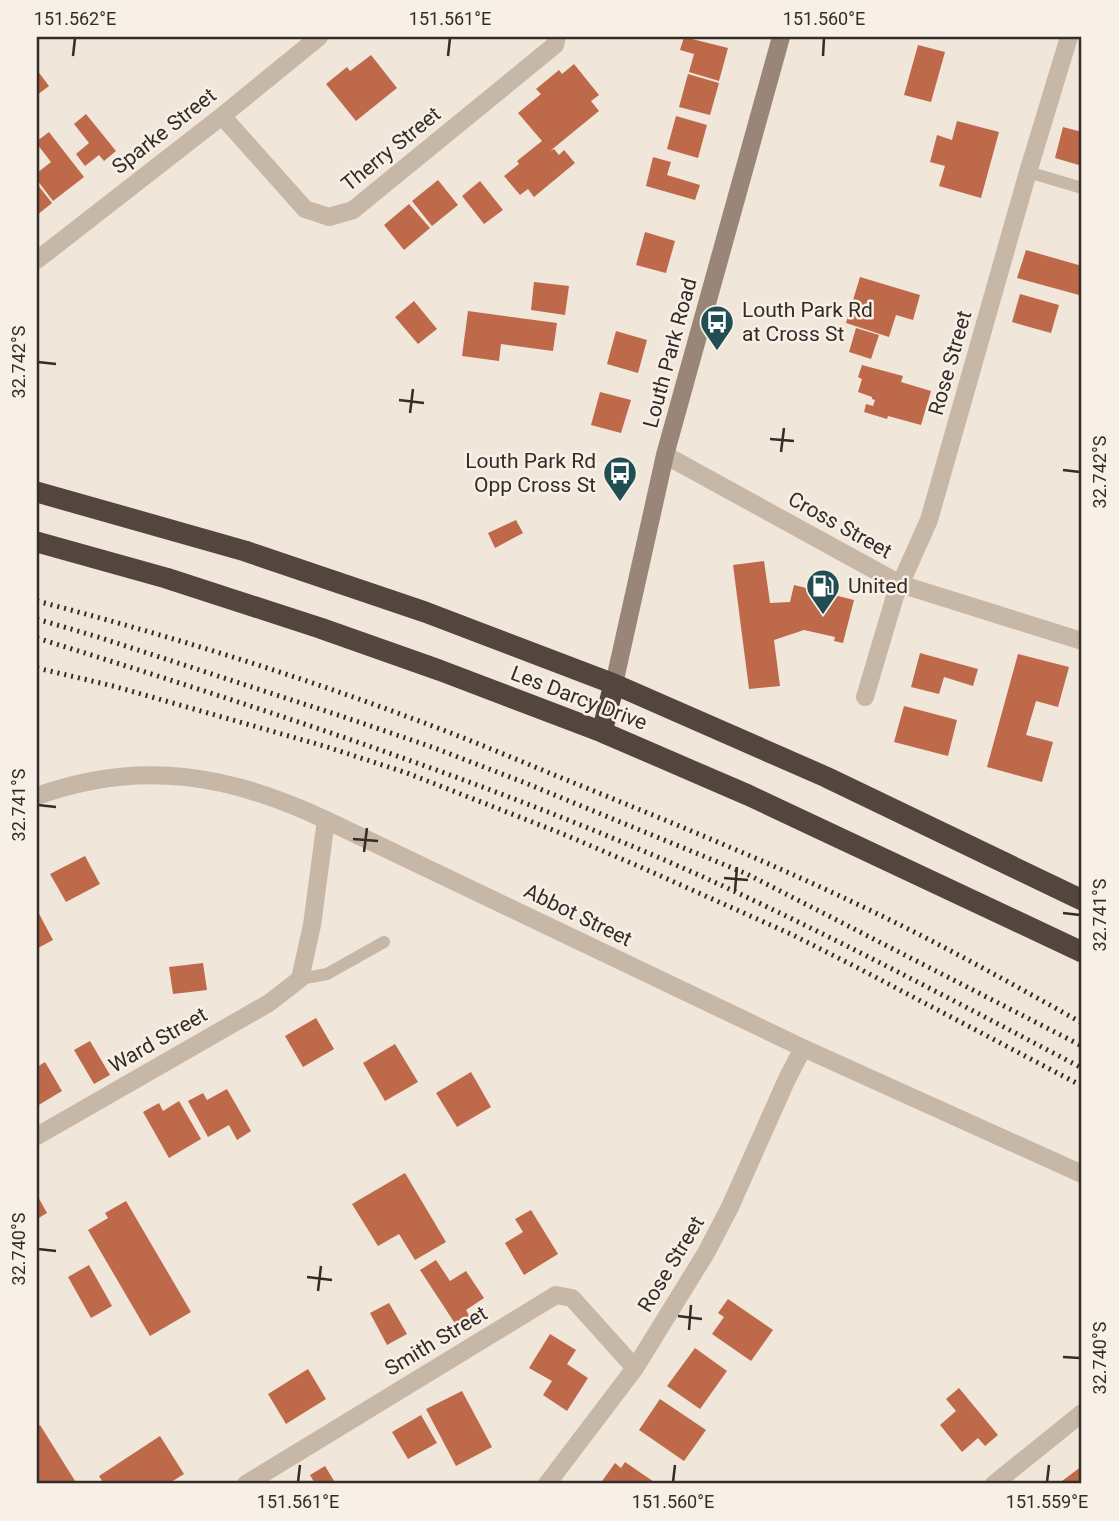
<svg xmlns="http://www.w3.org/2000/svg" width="1119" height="1521" font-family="Roboto,sans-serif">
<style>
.building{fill:#be6a4a}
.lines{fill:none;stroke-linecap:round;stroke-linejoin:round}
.lane{stroke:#c7b7a7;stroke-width:12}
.street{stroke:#c7b7a7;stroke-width:18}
.secondary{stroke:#9a8679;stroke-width:18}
.highway{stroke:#54463f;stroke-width:21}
.rail{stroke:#342c27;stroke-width:5;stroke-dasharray:2 5;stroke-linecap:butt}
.ticks{fill:none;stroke:#342c27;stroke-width:2.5}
.labels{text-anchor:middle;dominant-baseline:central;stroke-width:5;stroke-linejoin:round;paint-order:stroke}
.street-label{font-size:21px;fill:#342c27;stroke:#f8f0e6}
.poi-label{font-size:21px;fill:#342c27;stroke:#f8f0e6;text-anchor:start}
.neatline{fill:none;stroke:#342c27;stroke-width:2.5}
.ticks-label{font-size:18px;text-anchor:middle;fill:#342c27}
</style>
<rect width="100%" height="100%" fill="#f0e6da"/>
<path class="building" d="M684 37 728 48 719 81 689 72 694 54 680 50Z
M918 45 945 52 931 102 904 95Z
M371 55 397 88 356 121 326 84 347 67 350 71Z
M574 64 599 95 591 101 599 111 550 151 554 149 559 155 564 150 575 163 534 197 528 189 520 195 504 176 519 164 517 161 542 141 518 113 541 94 536 89 559 70 562 74Z
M37 70 49 86 37 95Z
M688 74 719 83 710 115 679 107Z
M86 114 116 151 104 161 99 155 85 166 76 154 89 143 74 124Z
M676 116 707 125 698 158 667 149Z
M957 121 999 132 981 198 939 186 945 166 930 162 937 135 952 140Z
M1063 127 1082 132V166L1055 158Z
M49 132 84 177 53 201 37 180V173L51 162 37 144V141Z
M653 157 671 162 667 175 700 185 695 200 646 186Z
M438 180 458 205 432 226 412 201Z
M480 181 503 210 484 224 462 196Z
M37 184 52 203 37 215Z
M409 204 430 228 404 250 384 225Z
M645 232 675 241 666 273 636 265Z
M1026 250 1082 266V283L1079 295 1017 278Z
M860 277 920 295 913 320 896 315 889 337 846 323Z
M534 282 569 286 565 315 531 310Z
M1020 294 1059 305 1051 333 1012 322Z
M414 301 437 329 418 344 395 317Z
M468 311 557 323 553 351 501 344 499 361 462 356Z
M856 328 879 335 871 359 849 352Z
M616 331 647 340 638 373 607 364Z
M862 365 903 376 901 382 931 391 921 425 888 416 887 419 864 412 866 404 873 406 875 400 872 399V397L858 392 862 379 858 377Z
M600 392 631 400 621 433 591 425Z
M516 520 523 533 495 548 488 533Z
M764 561 770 603 790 602 794 585 854 600 843 643 834 641 835 637 804 630 774 640 780 686 749 689 733 565Z
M920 653 978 669 973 686 944 677 939 694 911 687Z
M1018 654 1069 667 1058 707 1036 701 1026 735 1053 742 1042 782 987 767Z
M904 706 957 720 948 756 894 742Z
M85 856 100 884 66 902 50 874Z
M37 910 53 940 38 948 37 946Z
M203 963 207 990 173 994 169 967Z
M316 1018 334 1049 303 1067 285 1036Z
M90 1041 110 1075 94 1084 74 1050Z
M395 1044 418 1082 385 1101 363 1063Z
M45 1062 62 1091 37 1106V1067Z
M471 1072 491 1107 457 1127 436 1093Z
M227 1089 251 1131 237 1140 229 1125 208 1137 188 1101 203 1093 207 1100Z
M179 1101 201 1139 169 1158 143 1112 159 1103 163 1111Z
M405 1173 446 1242 415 1260 399 1234 378 1246 352 1204Z
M37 1195 47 1213 37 1219Z
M126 1201 191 1312 150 1336 88 1230 108 1218 105 1213Z
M531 1210 558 1254 524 1275 505 1243 523 1232 515 1219Z
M436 1260 450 1281 466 1271 484 1298 466 1310 470 1317 456 1325 420 1270Z
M89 1265 112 1306 91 1318 68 1277Z
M728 1299 773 1330 751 1361 712 1334 724 1317 718 1313Z
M389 1303 407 1334 387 1345 370 1313Z
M550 1334 576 1350 567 1364 588 1378 567 1411 543 1395 552 1381 529 1368Z
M695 1348 727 1371 700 1409 667 1386Z
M308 1369 326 1399 286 1424 268 1394Z
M959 1388 998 1435 985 1446 978 1438 962 1452 940 1425 956 1411 946 1399Z
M462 1391 492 1447 456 1466 426 1409Z
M660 1399 706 1430 684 1461 639 1430Z
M421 1415 437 1443 408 1459 392 1432Z
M40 1425 77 1484H37V1427Z
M160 1436 184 1474 168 1484H104L99 1476Z
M625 1462 657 1484H600L615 1463 621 1468Z
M325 1466 336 1484H311L314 1482 310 1475Z
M1082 1466V1484H1058Z"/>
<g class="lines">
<path class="lane" d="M1028 172 1082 188
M300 979 327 974 384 942"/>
<path class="street" d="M222 116 305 209 329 217 353 210 555 45 557 37
M37 260 222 116 319 37
M665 455 900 584 1082 641
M865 697 895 596 929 520 1028 172 1069 37
M37 796C140 759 229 774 326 820L803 1048 1082 1174
M37 1136 269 1003 300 979 312 925 326 820
M246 1484 556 1295 572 1298 635 1368
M547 1484 635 1368 706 1253 730 1207 787 1079 803 1048
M994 1484 1082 1413"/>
<path class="secondary" d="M614 684 665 455 781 37"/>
<path class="highway" d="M37 492 245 551 425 612 614 684 826 777 1082 900
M37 542 166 578 320 628 439 670 602 732 748 795 1082 952
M602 732 614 684"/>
<path class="rail" d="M37 601C163 634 288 672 411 718 466 738 520 761 574 783 678 825 781 867 882 916 950 949 1016 986 1082 1023
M37 619 98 637 338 715 432 747 523 782 747 874 1082 1046
M37 638C261 708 486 780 701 876 831 935 956 1002 1082 1068
M37 668 113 686 324 746 407 773 563 834 645 869 793 935 860 969 1082 1086"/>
</g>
<path class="ticks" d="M73 56 75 38M448 56 450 38M823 56 824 38M38 362 56 364M399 400 424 403M410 413 413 389M770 439 794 441M781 452 784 428M1063 470 1080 472M38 805 56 807M353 839 378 841M364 852 367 828M724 878 748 880M735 891 737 867M1063 913 1080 915M38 1249 56 1251M307 1277 332 1280M318 1291 321 1266M678 1316 702 1319M689 1330 691 1305M1063 1357 1080 1358M298 1482 300 1465M673 1482 675 1465M1047 1482 1049 1465"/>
<defs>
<g id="bus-pin" transform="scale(1.75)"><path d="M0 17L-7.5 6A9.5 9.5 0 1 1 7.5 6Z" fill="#204e52" stroke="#f8f0e6"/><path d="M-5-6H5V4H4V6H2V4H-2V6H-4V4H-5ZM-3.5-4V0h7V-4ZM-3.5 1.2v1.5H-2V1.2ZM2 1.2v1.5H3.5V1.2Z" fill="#fff"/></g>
<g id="fuel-pin" transform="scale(1.75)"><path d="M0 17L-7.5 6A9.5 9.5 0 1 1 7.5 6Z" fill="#204e52" stroke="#f8f0e6"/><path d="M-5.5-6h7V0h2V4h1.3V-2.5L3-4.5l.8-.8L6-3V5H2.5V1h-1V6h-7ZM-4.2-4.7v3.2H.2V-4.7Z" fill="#fff"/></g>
</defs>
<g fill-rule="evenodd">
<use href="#bus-pin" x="717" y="322"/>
<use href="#bus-pin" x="620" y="473"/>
<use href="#fuel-pin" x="823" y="586"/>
</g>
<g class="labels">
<g class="street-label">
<text transform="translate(164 131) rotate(-38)">Sparke Street</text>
<text transform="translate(391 149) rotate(-39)">Therry Street</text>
<text transform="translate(670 353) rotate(-75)">Louth Park Road</text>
<text transform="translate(950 363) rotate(-74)">Rose Street</text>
<text transform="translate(840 525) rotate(29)">Cross Street</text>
<text transform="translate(579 698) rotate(21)">Les Darcy Drive</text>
<text transform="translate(578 915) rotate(26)">Abbot Street</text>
<text transform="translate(158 1040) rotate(-30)">Ward Street</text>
<text transform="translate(671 1264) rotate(-59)">Rose Street</text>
<text transform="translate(436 1341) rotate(-31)">Smith Street</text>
</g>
<g class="poi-label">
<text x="742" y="310">Louth Park Rd<tspan x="742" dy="24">at Cross St</tspan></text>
<text x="596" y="461" text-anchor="end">Louth Park Rd<tspan x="596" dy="24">Opp Cross St</tspan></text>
<text x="848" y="586">United</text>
</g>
</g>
<rect width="1119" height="1521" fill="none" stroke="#f8f0e6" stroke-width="77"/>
<rect x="38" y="38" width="1042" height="1444" class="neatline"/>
<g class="ticks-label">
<text x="75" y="25">151.562°E</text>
<text x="450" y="25">151.561°E</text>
<text x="824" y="25">151.560°E</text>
<text transform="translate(19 362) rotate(-90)" y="6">32.742°S</text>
<text transform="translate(1100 472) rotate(-90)" y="6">32.742°S</text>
<text transform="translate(19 805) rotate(-90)" y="6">32.741°S</text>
<text transform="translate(1100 915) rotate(-90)" y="6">32.741°S</text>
<text transform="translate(19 1249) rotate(-90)" y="6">32.740°S</text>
<text transform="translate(1100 1358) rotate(-90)" y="6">32.740°S</text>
<text x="298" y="1508">151.561°E</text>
<text x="673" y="1508">151.560°E</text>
<text x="1047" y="1508">151.559°E</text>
</g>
</svg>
